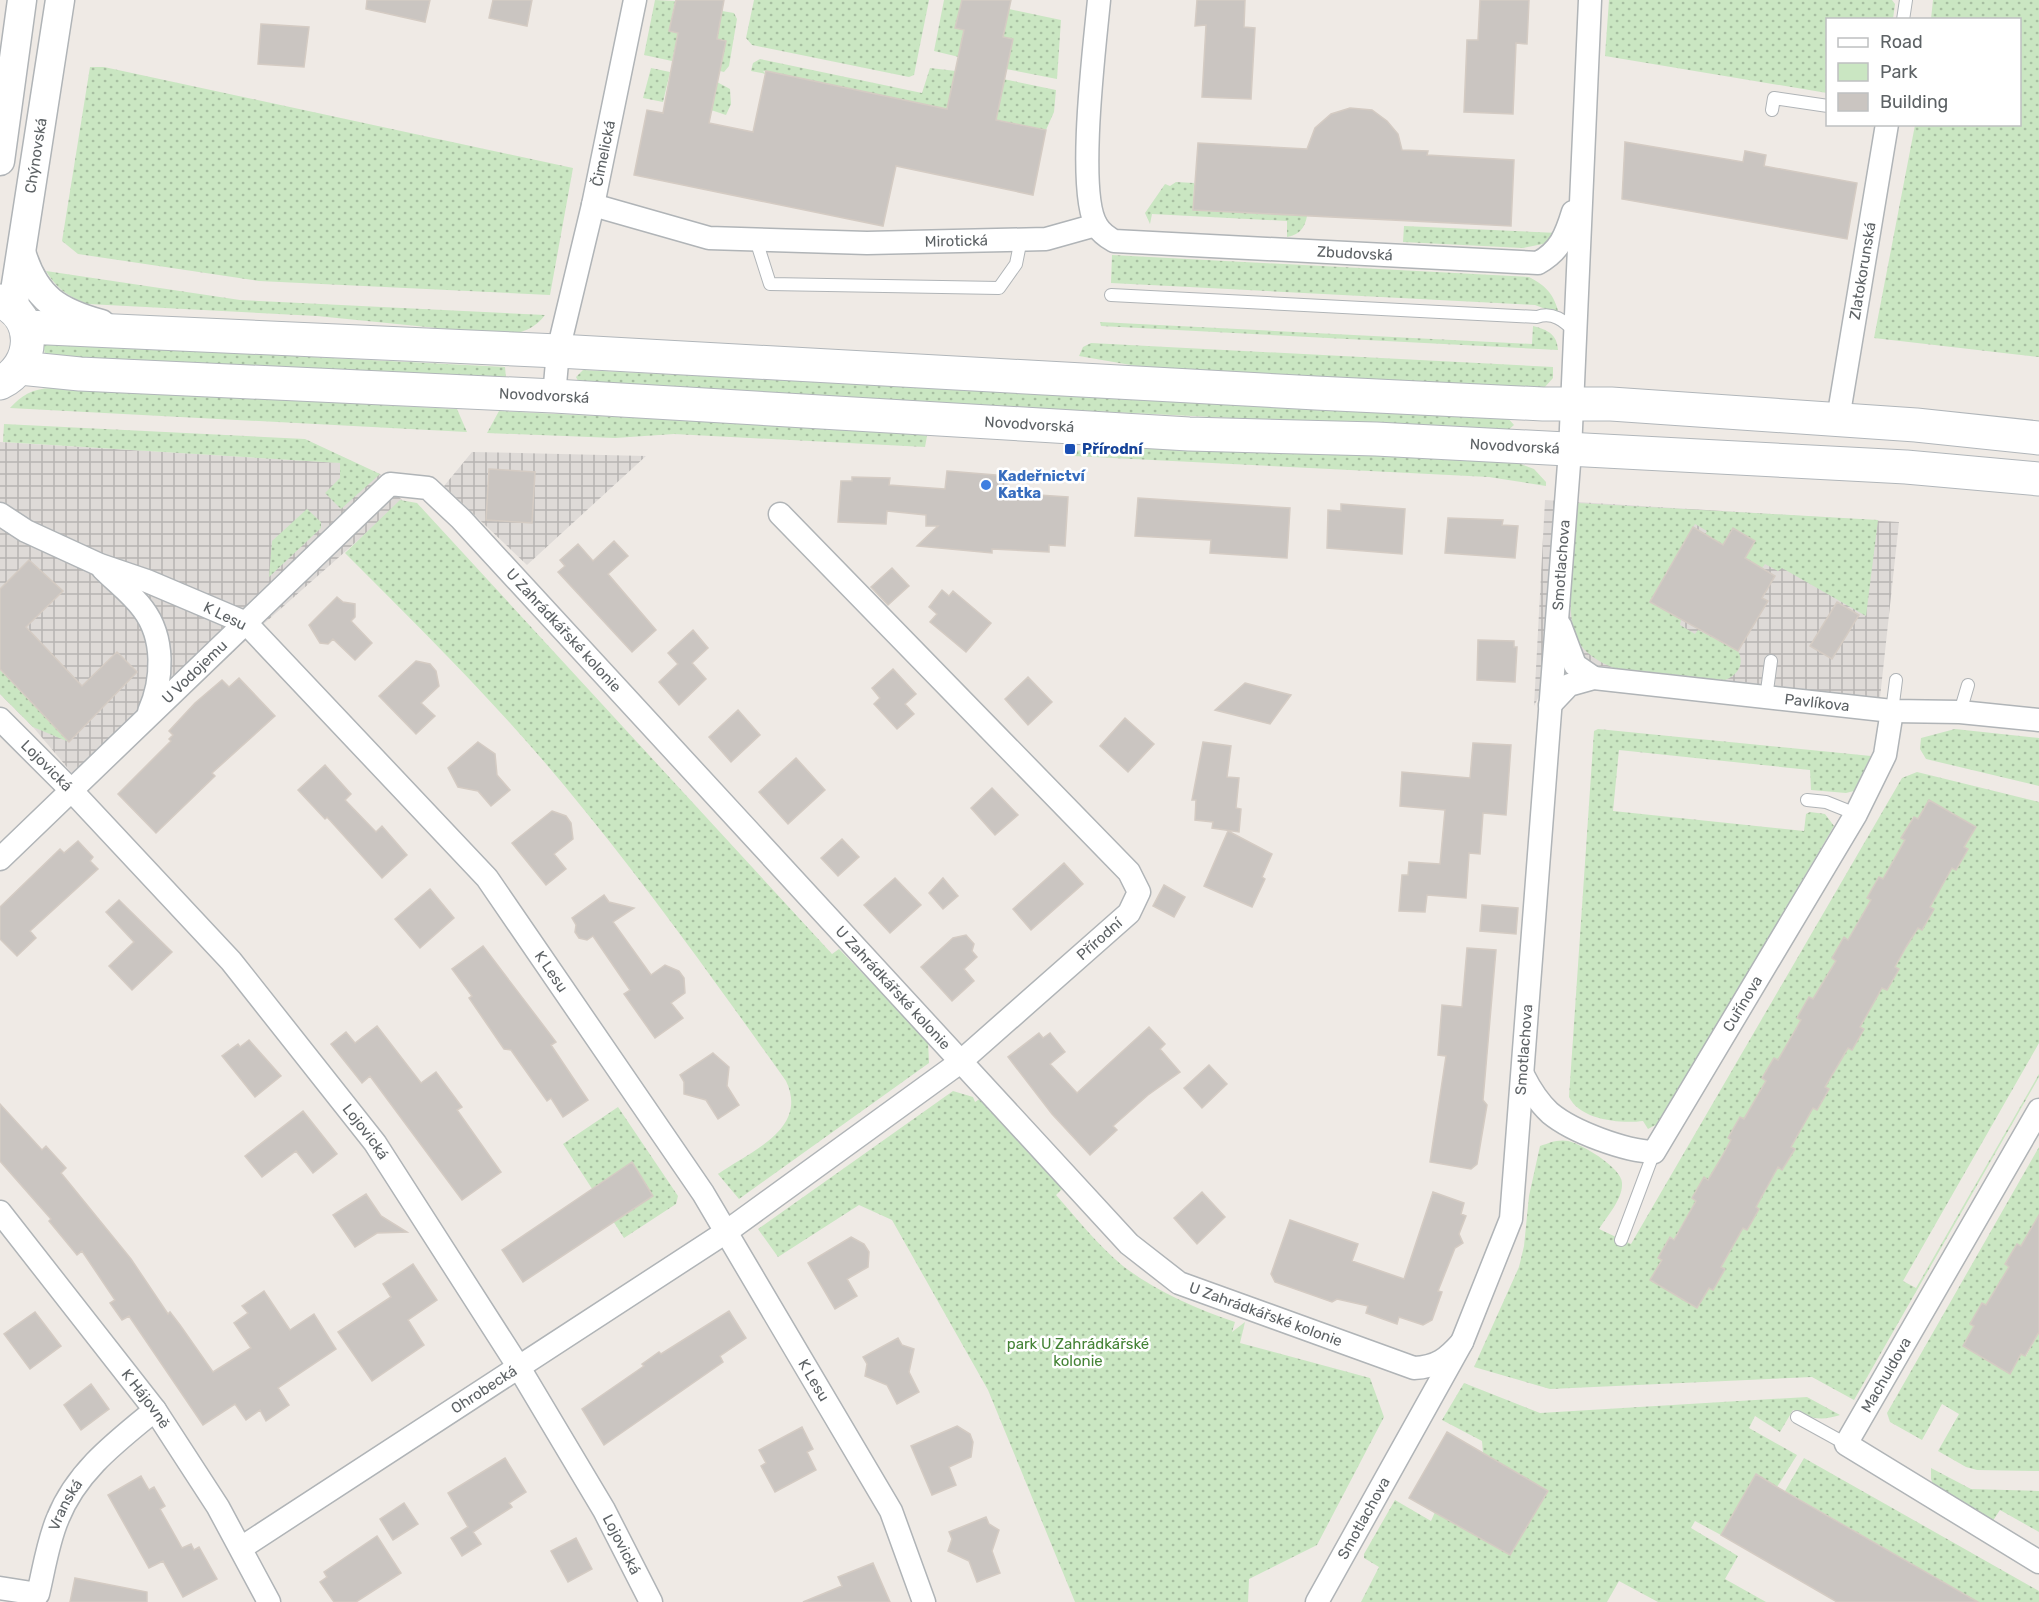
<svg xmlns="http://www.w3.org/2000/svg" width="2039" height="1602" font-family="Rubik,sans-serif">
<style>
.industrial{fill:url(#industrial-grid)}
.green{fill:url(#green-dots);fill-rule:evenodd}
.building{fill:#cac5c1;stroke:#d4cbc3;stroke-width:1.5}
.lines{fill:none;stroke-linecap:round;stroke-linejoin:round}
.service-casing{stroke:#b0b4b7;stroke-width:14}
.minor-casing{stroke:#b0b4b7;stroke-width:25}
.tertiary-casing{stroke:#b0b4b7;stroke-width:31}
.secondary-casing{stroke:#b1b6ba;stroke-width:35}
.service{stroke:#fff;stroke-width:12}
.minor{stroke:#fff;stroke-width:22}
.tertiary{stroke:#fff;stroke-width:28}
.secondary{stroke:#fff;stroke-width:33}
.transit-dot{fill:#1a4fb4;stroke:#fff;stroke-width:2}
.shop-dot{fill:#3f7fe0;stroke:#fff;stroke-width:2}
.labels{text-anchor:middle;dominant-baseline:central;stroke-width:5;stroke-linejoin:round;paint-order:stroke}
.street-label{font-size:15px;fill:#5d6265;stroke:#fff}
.transit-label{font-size:15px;font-weight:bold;fill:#164399;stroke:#fff;text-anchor:start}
.shop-label{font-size:15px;font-weight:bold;fill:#366cbe;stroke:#fff;text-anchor:start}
.park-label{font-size:15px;fill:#448336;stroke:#fff}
</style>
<defs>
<pattern id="industrial-grid" width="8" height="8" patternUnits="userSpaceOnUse" patternTransform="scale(1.5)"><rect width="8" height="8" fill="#dedad7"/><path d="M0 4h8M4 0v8" fill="none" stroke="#b7b4b2"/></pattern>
<pattern id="green-dots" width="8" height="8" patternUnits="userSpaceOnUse" patternTransform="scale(1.5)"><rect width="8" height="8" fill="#cae6c2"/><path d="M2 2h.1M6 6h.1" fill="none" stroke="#a7bea1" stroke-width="1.8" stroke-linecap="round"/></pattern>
</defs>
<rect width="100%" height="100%" fill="#efeae5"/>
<path class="industrial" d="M0 442 340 463 380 474 406 505 391 511 249 637 87 791 33 727 0 694Z
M472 452 646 456 527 565 444 486Z
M1545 500 1899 522 1880 698 1584 664 1560 672 1541 692 1534 706Z"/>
<path class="green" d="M655 0 675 1 669 31 678 33 672 61 644 55Z
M754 0H929L914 75 909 77 752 45 746 38Z
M944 0H962L955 28 964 30 959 57 934 51Z
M1609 0H1892L1895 4 1893 19 1828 20 1827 93 1605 56Z
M1933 0H2039V357L1874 338 1915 125 2020 124V20L1931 19Z
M1009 9 1061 20 1057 79 1006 69 1012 39 1003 37Z
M722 11 734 13 737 19 729 66 724 72 720 71 717 39Z
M760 59 922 93 930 68 956 71 964 113 763 71 766 74 751 71 753 63Z
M90 67H104L573 168 550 295 259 281 78 254 62 241Z
M651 68 670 72 663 102 643 98Z
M1003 79 1056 90 1054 112 1046 130 988 118Z
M717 82 730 89 731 104 726 115 711 110Z
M1176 182 1194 183 1193 210 1307 216C1305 228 1299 235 1287 237V221L1152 214 1150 224 1145 213 1165 184 1170 186Z
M1404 226 1558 233 1543 244 1523 248 1403 242Z
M1112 255 1529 277C1547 286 1554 295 1559 314L1535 305 1111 283Z
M46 271 240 300 545 315C534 329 524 332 507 335L317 316 88 304C69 297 57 289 46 271Z
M1100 322 1532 344 1533 326C1548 330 1557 334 1558 350L1101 326Z
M46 343 505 367 506 378 74 359 45 354 43 345Z
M1091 343 1553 367V378L1544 388 1154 369 1079 356 1083 347Z
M583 370 1507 417 1514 425 1506 432 580 385 576 377Z
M51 388 457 409 467 432 10 408C22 395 32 389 51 388Z
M499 411 901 431 927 436 925 447 674 434 615 438 487 433Z
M4 424 305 439 380 474 341 509 325 493 340 478V463L3 442Z
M1147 444 1518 463 1534 469 1546 482V486L1489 477 1073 456 1074 451Z
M400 500 417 503 832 954 839 949 928 1041 929 1063 739 1199 718 1174C751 1151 809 1129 786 1081 714 980 642 879 563 784 495 702 420 628 345 553Z
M1577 503 1878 520 1866 616 1782 568 1778 571 1765 564 1762 568 1745 558V535L1733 528 1723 545 1705 535 1707 531 1695 524 1650 601 1681 620 1680 625 1695 634 1698 630 1738 651C1745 664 1738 675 1725 680L1614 668C1599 662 1583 653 1576 637 1564 608 1575 536 1577 503Z
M307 509 321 522V528L269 577 272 541Z
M0 670 69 742 33 727 0 694Z
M1598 729 1871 756 1854 791 1846 793 1811 790 1810 770 1619 750 1613 811 1804 831 1806 814 1810 812 1825 814 1834 826 1661 1122 1648 1129 1643 1121C1621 1124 1580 1120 1569 1097L1594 731Z
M1955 729 2039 738V786L1926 759 1920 749 1921 738Z
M1917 772 2039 802V1043L1903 1281 1916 1288 2039 1074V1077L1854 1400 1812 1377 1550 1389 1474 1367 1519 1267 1524 1246 1529 1196 1540 1146C1549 1143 1558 1139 1568 1141 1582 1144 1622 1168 1622 1183 1623 1199 1607 1216 1599 1229L1631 1244 1902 778ZM1929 800 1976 827 1964 847 1968 850 1956 870 1952 868 1930 907 1933 909 1918 927 1895 967 1898 969 1887 990 1882 988 1860 1027 1864 1029 1852 1050 1848 1048 1825 1087 1829 1090 1817 1110 1813 1108 1791 1147 1795 1149 1783 1169 1778 1167 1756 1207 1759 1209 1747 1230 1743 1228 1721 1267 1725 1269 1713 1290 1709 1288 1697 1307 1650 1280 1662 1260 1658 1258 1670 1237 1674 1239 1696 1201 1705 1178 1708 1180 1732 1140 1728 1138 1739 1118 1744 1119 1766 1081 1762 1078 1774 1058 1778 1060 1801 1020 1809 997 1813 999 1836 961 1832 958 1844 938 1848 940 1871 900 1867 897 1879 877 1883 879 1905 840 1902 838 1913 817 1918 819Z
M953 1091 973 1097 975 1102 981 1098 1063 1188 1056 1195C1077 1219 1098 1245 1123 1266 1155 1291 1197 1309 1235 1322L1232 1332 1245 1322 1240 1343 1370 1378 1384 1417 1317 1545 1249 1579 1248 1602H1075L988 1390 892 1220 859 1205 778 1257 758 1229Z
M618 1107 678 1196 676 1204 624 1238 563 1144ZM631 1163 653 1196 625 1215 603 1182Z
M2039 1147V1215L2021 1246 2017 1244 2005 1264 2009 1267 1986 1305 1970 1324 1974 1326 1963 1346 2010 1373 2021 1354 2026 1356 2037 1336 2039 1323V1471L1977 1470 1966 1467 1938 1451 1959 1414 1942 1404 1922 1440 1890 1422 1887 1413Z
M1464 1383 1540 1413 1807 1397 1840 1415C1822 1421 1810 1419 1793 1410L1780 1432 1755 1416 1749 1428 1797 1455 1777 1487 1756 1474 1721 1535 1695 1521 1691 1528 1738 1556 1725 1579 1766 1602H1658L1619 1581 1607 1602H1361L1379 1567 1364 1558V1554L1395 1500 1431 1521 1435 1512 1510 1555 1547 1491 1483 1453 1482 1441 1442 1420Z
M1804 1458 2039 1591V1602H1978L1785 1491Z
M1931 1468 1971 1489 2039 1491V1532L2000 1510 1990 1525 1935 1489 1931 1479Z"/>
<path class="building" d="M367 0H430L425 22 366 9Z
M493 0H532L527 26 489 18Z
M676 0H724L717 39 726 41 709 123 753 132 766 71 947 109 964 30 955 28 962 0H1011L1003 37 1013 39 996 120 1046 130 1033 195 896 166 883 226 634 175 647 110 663 113 678 33 669 31Z
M1197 0H1245L1244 27 1255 28 1251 99 1202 97 1206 25 1195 26Z
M1480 0H1529L1527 44 1516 43 1513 114 1464 112 1467 40H1478Z
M261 24 309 27 304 67 258 64Z
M1350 108 1372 110 1387 121 1398 134 1402 150 1428 151 1427 155 1514 160 1511 226 1193 210 1198 143 1307 149 1315 128 1331 114Z
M1625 142 1743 162 1745 151 1766 155 1764 166 1857 183 1847 239 1622 199Z
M489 469 535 472 532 523 486 520Z
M947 471 1008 476 1007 493 1068 497 1065 546 1049 545V552L992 549V553L917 546 938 526H926V515L887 511 886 524 838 522 841 481H852V477L890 478 889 485 945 489Z
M1138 498 1290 508 1287 558 1210 553 1211 540 1135 536Z
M1341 504 1405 509 1402 554 1327 548 1328 510 1341 511Z
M1448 518 1503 520 1502 525 1518 526 1515 558 1445 553Z
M1693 527 1723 545 1733 528 1755 541 1745 558 1775 576 1762 598 1768 601 1738 651 1650 602Z
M614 541 628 556 608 574 656 630 632 652 558 572 565 566 560 560 578 544 593 561Z
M29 560 63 591 26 627 82 686 117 652 137 672 69 742 0 669V589Z
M892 568 909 586 888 605 871 587Z
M942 590 949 596 953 591 991 623 966 652 930 622 937 614 929 607Z
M337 597 343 602 355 604V617L351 621 372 643 355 660 333 639 328 644 320 643 309 625Z
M1837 602 1859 615 1832 659 1810 646Z
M693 630 708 648 692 663 706 679 679 705 659 682 678 664 668 653Z
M1478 640 1514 641V647H1517L1515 682 1477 680Z
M416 661 430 664 436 671 439 686 421 703 435 716 416 734 379 696Z
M893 669 916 694 905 704 914 714 897 729 874 704 880 698 872 688Z
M1028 677 1052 702 1028 725 1005 699Z
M239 678 275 716 212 773 215 776 156 833 118 794 171 741 169 739 173 735 169 731 195 703 222 680 229 687Z
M1245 683 1291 695 1270 724 1215 710Z
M738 710 760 735 731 762 709 737Z
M1125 718 1154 744 1128 772 1100 746Z
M478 742 495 754 497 775 510 790 491 806 478 791 458 787 448 768Z
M1203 742 1231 746 1227 777 1239 778 1236 808 1241 809 1239 832 1212 828 1213 822 1195 820 1196 800H1192Z
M1473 743 1511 745 1506 815 1483 813 1480 854 1469 853 1466 898 1427 895 1425 912 1399 911 1402 875H1408L1409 862 1440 864 1445 810 1400 806 1402 772 1470 778Z
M796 758 825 790 788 824 759 792Z
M325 765 351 794 345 800 376 832 382 826 407 855 382 878 327 817 325 819 298 790Z
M992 788 1018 815 995 835 971 808Z
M1929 800 1976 827 1964 847 1968 849 1956 870 1952 868 1930 907 1934 909 1922 930 1918 928 1906 947 1895 967 1899 969 1887 990 1882 988 1860 1027 1864 1029 1852 1050 1848 1048 1825 1087 1829 1089 1817 1110 1813 1108 1791 1147 1795 1149 1782 1170 1778 1167 1756 1207 1759 1209 1747 1230 1743 1228 1721 1267 1725 1269 1713 1290 1709 1288 1697 1308 1650 1280 1662 1260 1658 1258 1670 1237 1674 1240 1696 1201 1692 1198 1704 1177 1708 1180 1720 1160 1731 1140 1728 1138 1740 1117 1744 1119 1766 1081 1762 1078 1774 1058 1778 1060 1801 1020 1797 1018 1809 997 1813 999 1836 961 1832 958 1844 937 1848 940 1871 900 1867 898 1879 877 1883 879 1905 840 1901 838 1914 817 1918 819Z
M552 811 566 816 571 823 573 839 554 854 566 869 546 885 512 843Z
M1228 831 1272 854 1262 877 1265 879 1252 907 1204 886Z
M842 839 859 857 838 876 821 858Z
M78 841 93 857 90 861 98 869 30 931 36 938 17 956 0 939V907L60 849 64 853Z
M1064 863 1083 884 1031 930 1013 909Z
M895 878 921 905 890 933 864 905Z
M943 878 958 896 943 909 929 893Z
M1164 885 1185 897 1174 917 1153 906Z
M430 889 454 918 420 948 395 919Z
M604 895 609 902 634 908 613 922 651 975 665 965 679 971 684 978 685 993 671 1003 683 1018 655 1038 624 994 630 990 593 936 587 940 579 938 575 932 576 925 572 918Z
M119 900 172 952 132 990 109 966 134 942 106 912Z
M1482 905 1518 908 1516 934 1480 931Z
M966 935 974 944 972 951 977 957 964 969 974 981 952 1001 921 967 953 938Z
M483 946 556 1042 551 1045 588 1100 563 1117 551 1098 547 1101 511 1050 504 1049 469 998 472 996 452 969Z
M1467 948 1496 950 1483 1100 1487 1105 1477 1164 1471 1169 1430 1162 1446 1056 1438 1055 1442 1005 1462 1007Z
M377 1026 421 1083 436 1072 462 1107 457 1110 501 1172 462 1200 370 1076 362 1083 331 1044 346 1032 355 1043Z
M1149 1027 1165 1044 1160 1049 1180 1072 1148 1095 1113 1126 1117 1130 1090 1155 1052 1114 1008 1057 1039 1033 1043 1038 1050 1033 1065 1052 1050 1064 1077 1093Z
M249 1040 281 1076 255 1097 222 1056 238 1044 240 1047Z
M713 1053 729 1067 727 1086 739 1105 718 1119 706 1100 684 1094V1082L680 1075Z
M1209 1065 1227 1084 1202 1108 1184 1088Z
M0 1104 42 1150 46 1146 66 1168 61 1173 131 1259 168 1314 170 1312 180 1325 213 1372 251 1348 234 1323 248 1313 242 1306 264 1291 290 1330 314 1314 336 1349 278 1388 289 1405 266 1421 260 1410 246 1420 235 1404 203 1425 129 1316 122 1320 110 1303 115 1300 82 1251 77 1255 49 1221 51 1219 0 1161Z
M303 1111 337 1154 313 1173 296 1151 262 1177 245 1156Z
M632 1162 653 1196 523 1282 502 1250Z
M1202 1192 1225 1217 1197 1244 1174 1218Z
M1433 1192 1464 1203 1461 1214 1466 1216 1459 1234 1463 1243 1455 1248 1438 1291 1442 1292 1432 1320 1423 1325 1399 1317 1397 1324 1366 1313 1368 1306 1337 1299 1332 1302 1275 1282 1271 1274 1290 1220 1358 1244 1352 1261 1404 1279Z
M366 1194 381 1216 407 1232 377 1233 355 1247 333 1215Z
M2039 1215V1332L2025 1356 2021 1354 2010 1374 1963 1346 1974 1326 1970 1324 1982 1303 1986 1305 2009 1267 2005 1264 2017 1244 2021 1246Z
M851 1237 864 1244 869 1252 868 1267 847 1279 857 1296 835 1309 808 1263Z
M413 1264 437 1300 408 1320 424 1345 372 1381 338 1332 391 1297 383 1284Z
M729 1311 746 1338 720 1356 723 1362 604 1445 582 1409 644 1366 642 1364 659 1352 661 1354Z
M35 1312 61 1346 30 1369 4 1334Z
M898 1338 902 1345 914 1349 909 1372 919 1392 897 1404 887 1385 865 1376 867 1364 863 1357Z
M91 1384 109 1409 81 1430 64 1405Z
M957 1426 970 1434 973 1442 971 1457 949 1467 956 1485 932 1495 911 1446Z
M802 1427 813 1449 807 1452 816 1470 775 1492 761 1466 766 1463 759 1450Z
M1447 1432 1548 1491 1510 1555 1409 1498Z
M505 1458 526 1492 509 1503 512 1507 473 1532 481 1544 462 1556 451 1538 468 1527 448 1493Z
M1756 1474 1777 1487 1978 1602H1837L1721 1535Z
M141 1476 149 1490 154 1487 165 1506 160 1509 182 1548 191 1544 194 1550 199 1547 217 1579 183 1597 163 1561 149 1568 108 1495Z
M404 1503 418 1524 393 1540 380 1519Z
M986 1517 989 1524 999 1530 992 1551 1000 1573 977 1582 969 1561 948 1551 952 1539 949 1532Z
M377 1536 401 1573 356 1602H334L320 1582 327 1577 324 1572Z
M576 1538 592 1569 568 1582 551 1551Z
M873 1563 890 1602H803L842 1586 838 1577Z
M75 1578 147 1592V1602H70Z"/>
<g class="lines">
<g class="service-casing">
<path id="service" d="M1903 20 1906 0
M1772 110 1774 98 1828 106
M756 240 770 284 999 288 1016 264 1021 239
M1111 295 1537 317C1553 311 1564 321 1576 332
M1766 698 1771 661
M1892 711 1896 680
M1960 712 1968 685
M1807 800 1826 802 1856 814
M1621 1240 1654 1152
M1797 1417 1846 1444"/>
</g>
<g class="minor-casing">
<g id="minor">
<path id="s1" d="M1099 0C1095 43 1076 194 1097 226 1101 233 1107 237 1114 241L1538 263C1560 251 1566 235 1573 212"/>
<path id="s2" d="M593 205 709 238 867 243 1046 239 1096 225"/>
<path id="s3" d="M554 396 558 351 593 205 635 0"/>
<path id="s4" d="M1838 419 1887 124"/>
<path id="s5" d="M0 514 26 531 100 565 147 581 246 623 487 878 703 1193 891 1511 924 1602"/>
<path d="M103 569C116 582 132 594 143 609 165 638 163 680 149 712"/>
<path d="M1560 625 1575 665 1594 678"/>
<path id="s6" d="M1550 705 1569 685 1594 678 1892 711 1960 712 2039 720"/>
<path id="s7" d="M0 719 71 790 231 961 375 1143 518 1366 604 1510 651 1602"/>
<path id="s8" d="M0 859 390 484 428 488 461 519 1129 1244 1179 1283 1414 1368C1437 1367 1447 1359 1462 1342"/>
<path id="s9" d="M1523 1075C1530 1089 1538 1102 1550 1113 1573 1132 1625 1151 1654 1152L1856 814 1885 755 1892 711"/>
<path d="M2039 1110 1846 1444 2039 1562"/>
<path id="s10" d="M0 1212 155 1410 218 1507 269 1602"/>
<path id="s11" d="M241 1548 726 1232 959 1063 1129 913 1139 892 1129 872 780 514"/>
<path id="s12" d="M0 1588 38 1594C44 1569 48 1541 58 1518 77 1471 116 1442 155 1410"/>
<path id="s13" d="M1317 1602 1462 1342 1511 1219 1570 451 1590 0"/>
</g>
</g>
<g class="tertiary-casing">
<g id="tertiary">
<path d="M0 161 22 0"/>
<path d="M22 255C36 299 58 312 101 324"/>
<path id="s14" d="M14 310 15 291 60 0"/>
</g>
</g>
<g class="secondary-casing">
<g id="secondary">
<path d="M0 301C38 317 35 366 0 383"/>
<path d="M26 327 558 351 1316 393 1543 404H1611L1916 425 2039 438"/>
<path id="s15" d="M20 368 80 374 554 396 1189 434 1376 439 1906 467 2039 479"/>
</g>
</g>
<use href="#service" class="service"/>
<use href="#minor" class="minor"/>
<use href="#tertiary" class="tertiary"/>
<use href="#secondary" class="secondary"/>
</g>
<rect class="transit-dot" x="1064" y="443" width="12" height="12" rx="3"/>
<circle class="shop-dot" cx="986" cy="485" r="6"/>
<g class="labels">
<g class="street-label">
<text stroke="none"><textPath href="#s3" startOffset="248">Čimelická</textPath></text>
<text stroke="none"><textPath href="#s14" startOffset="156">Chýnovská</textPath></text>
<text stroke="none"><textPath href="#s2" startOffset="368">Mirotická</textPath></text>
<text stroke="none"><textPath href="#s1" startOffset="492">Zbudovská</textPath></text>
<text stroke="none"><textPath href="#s4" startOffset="150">Zlatokorunská</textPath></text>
<text stroke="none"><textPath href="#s15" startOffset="525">Novodvorská</textPath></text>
<text stroke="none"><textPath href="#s15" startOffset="1011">Novodvorská</textPath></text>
<text stroke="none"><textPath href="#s15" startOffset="1497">Novodvorská</textPath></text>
<text stroke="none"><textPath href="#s13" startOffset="1086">Smotlachova</textPath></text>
<text transform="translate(225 616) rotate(26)">K Lesu</text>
<text stroke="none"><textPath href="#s8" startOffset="776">U Zahrádkářské kolonie</textPath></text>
<text stroke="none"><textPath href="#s8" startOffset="270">U Vodojemu</textPath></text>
<text stroke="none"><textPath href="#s6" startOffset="278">Pavlíkova</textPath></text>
<text stroke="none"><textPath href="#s7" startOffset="66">Lojovická</textPath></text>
<text stroke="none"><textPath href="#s11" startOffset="1054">Přírodní</textPath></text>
<text stroke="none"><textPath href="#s5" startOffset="734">K Lesu</textPath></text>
<text stroke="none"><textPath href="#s8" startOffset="1262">U Zahrádkářské kolonie</textPath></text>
<text stroke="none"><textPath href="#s9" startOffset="332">Cuřínova</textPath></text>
<text stroke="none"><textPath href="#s13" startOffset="600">Smotlachova</textPath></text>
<text stroke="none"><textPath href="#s7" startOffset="552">Lojovická</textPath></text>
<text stroke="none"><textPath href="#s8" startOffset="1766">U Zahrádkářské kolonie</textPath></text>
<text transform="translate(1886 1375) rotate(-60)">Machuldova</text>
<text stroke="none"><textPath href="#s5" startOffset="1220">K Lesu</textPath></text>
<text stroke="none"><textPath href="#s11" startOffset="290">Ohrobecká</textPath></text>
<text stroke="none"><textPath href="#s10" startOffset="237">K Hájovně</textPath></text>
<text stroke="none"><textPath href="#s12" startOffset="132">Vranská</textPath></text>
<text stroke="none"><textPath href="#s13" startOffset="96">Smotlachova</textPath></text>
<text stroke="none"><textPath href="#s7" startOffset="1038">Lojovická</textPath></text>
</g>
<g class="transit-label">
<text x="1082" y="449">Přírodní</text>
</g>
<g class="shop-label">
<text x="998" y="476">Kadeřnictví<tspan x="998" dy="17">Katka</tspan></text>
</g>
<g class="park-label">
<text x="1078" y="1344">park U Zahrádkářské<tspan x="1078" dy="17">kolonie</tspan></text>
</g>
</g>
<rect x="1826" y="18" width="195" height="108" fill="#ffffff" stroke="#bec0c1" stroke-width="1.5"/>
<rect x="1838" y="38" width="30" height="9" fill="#ffffff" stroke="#bec0c1" stroke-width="1.5"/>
<text x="1880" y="48" font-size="18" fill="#5d6265">Road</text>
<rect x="1838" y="63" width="30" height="18" fill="#cae6c2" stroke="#bec0c1" stroke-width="1.5"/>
<text x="1880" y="78" font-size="18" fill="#5d6265">Park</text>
<rect x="1838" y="93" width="30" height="18" fill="#cac5c1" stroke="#bec0c1" stroke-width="1.5"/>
<text x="1880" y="108" font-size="18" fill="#5d6265">Building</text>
</svg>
